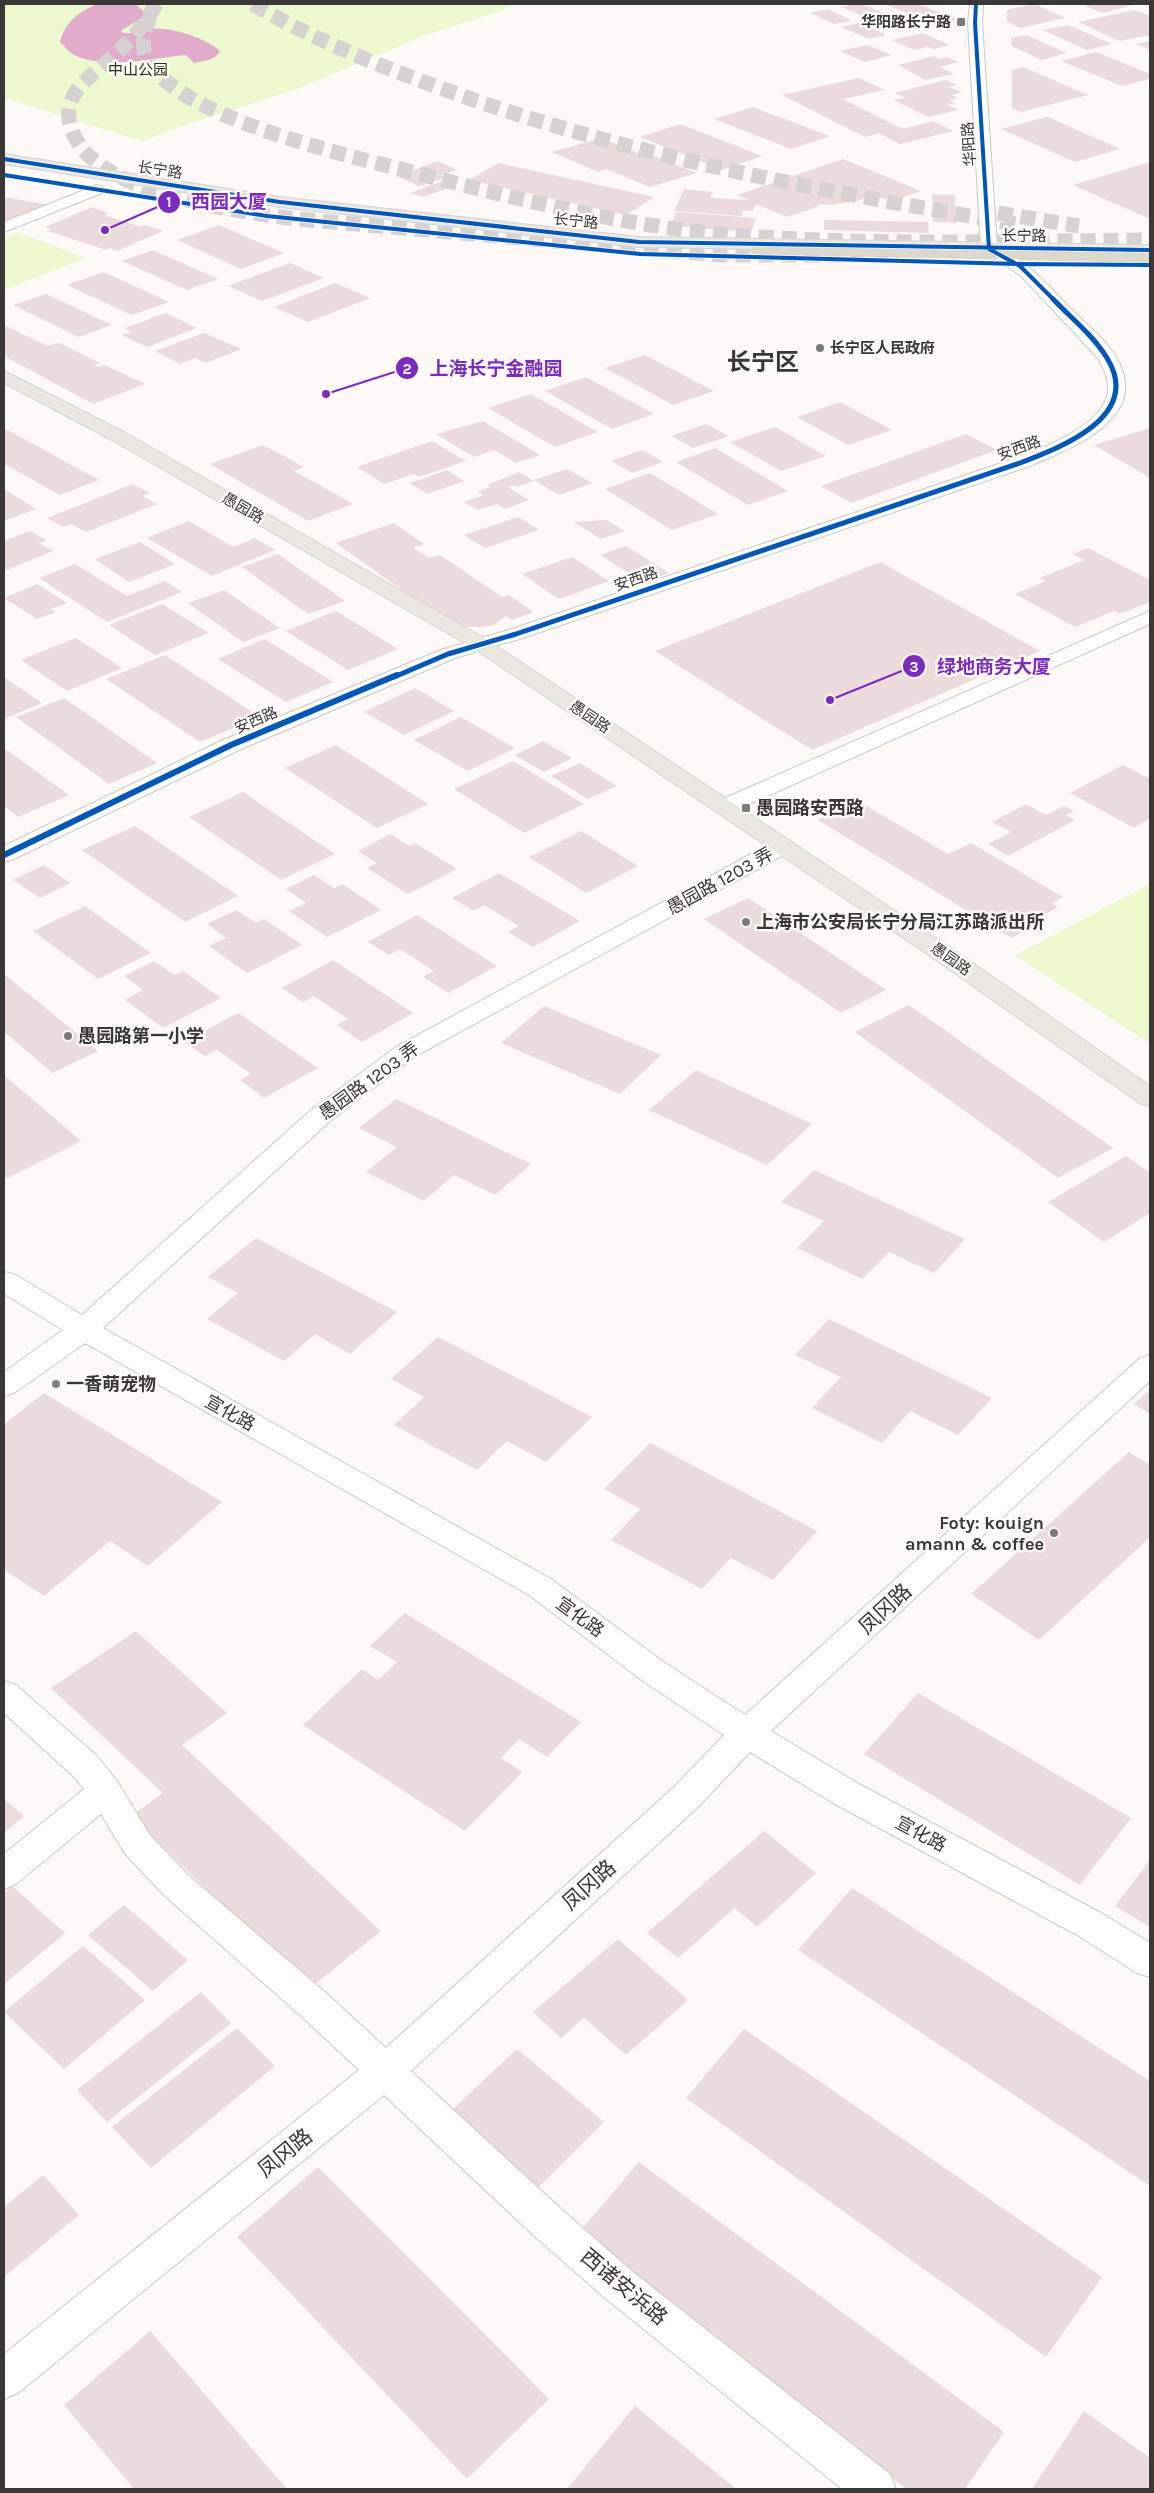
<svg xmlns="http://www.w3.org/2000/svg" width="1154" height="2493" font-family="Karla,'Noto Sans SC',sans-serif">
<style>
.green{fill:#ecf8cd}
.water{fill:#e1abcb}
.building{fill:#ebdbda}
.lines{fill:none;stroke-linecap:round;stroke-linejoin:round}
.highway-tunnel{stroke:#d5d2d1;stroke-width:15;stroke-dasharray:15 8;stroke-linecap:butt}
.minor-casing{stroke:#cac9c7;stroke-width:2}
.major-casing{stroke:#d7d5d4;stroke-width:2}
.highway-casing{stroke:#d7d5d4;stroke-width:2}
.minor{fill:#fffefe;fill-rule:evenodd}
.major{fill:#eae7e0;fill-rule:evenodd}
.highway{fill:#ddd8cc;fill-rule:evenodd}
.cycleway-far2-casing{stroke:#fdf9f6;stroke-width:5.5}
.cycleway-far1-casing{stroke:#fdf9f6;stroke-width:7}
.cycleway-casing{stroke:#fdf9f6;stroke-width:9}
.cycleway-far2{stroke:#0057b8;stroke-width:4}
.cycleway-far1{stroke:#0057b8;stroke-width:5}
.cycleway{stroke:#0057b8;stroke-width:6}
.poi-dot{fill:#7d7c7a;stroke:#fdf9f6;stroke-width:2}
.labels{text-anchor:middle;dominant-baseline:central;stroke-width:5;stroke-linejoin:round;paint-order:stroke}
.far-poi-label{font-size:15px;font-weight:bold;fill:#393837;stroke:#fdf9f6;text-anchor:end}
.far-park-label{font-size:15px;fill:#2b3411;stroke:#fdf9f6}
.far-street-label{font-size:15px;fill:#393837;stroke:#fdf9f6}
.poi-label{font-size:18px;font-weight:bold;fill:#393837;stroke:#fdf9f6;text-anchor:start}
.street-label{font-size:18px;fill:#393837;stroke:#fdf9f6}
.near-street-label{font-size:21px;fill:#393837;stroke:#fdf9f6}
.far-town-label{font-size:24px;font-weight:bold;fill:#393837;stroke:#fdf9f6}
.leader{fill:none;stroke:#7b2cbf;stroke-width:2}
.callout-dot{fill:#7b2cbf;stroke:#fdf9f6;stroke-width:2}
.mark-label{font-size:15px;text-anchor:middle;font-weight:bold;fill:#fff}
.callout-label{font-size:19px;text-anchor:middle;font-weight:bold;fill:#7b2cbf;stroke:#fdf9f6;stroke-width:5;stroke-linejoin:round;paint-order:stroke}
</style>
<rect width="100%" height="100%" fill="#fcf9f7"/>
<path class="green" d="M4 4H515L498 12 423 36 297 89 173 129 142 141 4 98Z
M18 232 85 258 4 290V238Z
M1150 884V1044L1015 955Z"/>
<path class="water" d="M98 4H135L146 13 145 16 122 30 121 32C130 36 139 30 148 29 168 26 205 37 220 51 216 60 203 61 194 63L186 55C151 58 107 70 74 55 69 52 64 46 60 42 65 22 79 11 98 4Z"/>
<path class="building" d="M854 4H862L884 13 866 17 841 7Z
M885 4H918L959 20 935 26Z
M1034 4 1065 18 1020 28 1007 21V10Z
M1092 4H1136L1103 13 1085 6Z
M828 9 852 21 834 24 810 13Z
M1135 10 1150 16V35L1120 41 1078 22Z
M890 16 917 28 899 32 873 20Z
M859 23 885 34 883 35 885 36 869 39 841 27Z
M1068 25 1112 44 1087 50 1043 30Z
M923 33 949 45 934 49 927 47 914 50 892 40Z
M1026 35 1067 53 1041 60 1012 46 1011 38Z
M1150 41V50L1136 44Z
M867 45 892 55 865 62 840 51Z
M1096 52 1150 74V79L1122 86 1061 61Z
M934 56 939 59 947 57 958 62 940 67 954 74 925 80 898 65Z
M1023 67 1088 95 1021 112 1012 108V70Z
M859 78 885 90 843 99 903 129 933 121 953 131 900 144 879 133 865 137 782 95Z
M945 80 957 85 949 87 962 92 951 95 958 98 950 100 955 103 947 105 958 110 928 117 894 100 906 98 895 93Z
M753 107 830 136 791 149 714 119Z
M1046 117H1048L1120 149 1075 162 1001 129Z
M677 125H683L762 156 722 170 640 137Z
M601 138 645 156H654L697 173 650 187 606 169 598 172 552 152Z
M843 159 921 191 891 201 873 195 857 201 831 205 820 204 817 205 820 206 787 217 756 204 753 211H743L741 216 674 211 684 189 713 192 710 198 749 200 737 195Z
M438 161 457 170 441 175 446 178 419 186 396 176Z
M1150 162V219L1073 185Z
M498 163 654 197 626 215 469 180Z
M443 181 456 185 423 197 410 193Z
M932 194 955 195 956 223 933 222Z
M4 197 50 205 4 223Z
M92 207 108 213 104 215 141 227 145 225 163 231 117 251 110 248 106 250 48 231 51 229 45 227Z
M676 212 756 218 751 232 671 226Z
M824 220 928 222 929 233 824 230Z
M219 225 284 253 241 269 177 240Z
M153 250 218 279 187 290 122 261Z
M290 263 324 278 262 301 228 286Z
M104 272 169 302 132 315 67 285Z
M335 283 370 298 308 322 274 307Z
M46 294 112 325 79 337 13 305Z
M166 313 197 328 147 347 122 335 132 332 125 328Z
M4 325 47 346 60 343 100 363 94 365 99 367 105 365 145 384 93 404 4 356Z
M204 333 241 349 206 363 195 358 181 364 155 351Z
M645 355 714 391 673 405 605 368Z
M586 377 654 414 612 429 545 391Z
M531 394 598 432 555 447 488 408Z
M840 402 892 430 848 445 797 417Z
M483 421 540 455 516 463 494 450 474 457 436 434Z
M706 424 729 436 693 448 671 436Z
M775 427 826 456 781 471 730 442Z
M4 428 99 480 60 495 4 464Z
M1150 428V478L1094 445Z
M966 434 997 450 851 503 821 486Z
M432 441 466 461 419 477 414 474 384 484 357 467Z
M263 445 304 467 294 471 353 504 308 521 210 464Z
M715 448 788 491 748 505 676 462Z
M642 450 663 462 632 473 611 461Z
M567 469 592 483 559 495 534 480Z
M447 470 464 481 427 494 410 483Z
M519 472 534 481 517 487 513 485 508 487 529 500 505 509 497 504 478 510 464 502 483 495 478 492 490 487 487 485Z
M650 473 718 514 672 530 605 489Z
M133 484 150 493 143 496 157 504 86 532 71 524 63 527 47 518Z
M4 489 36 509 4 521Z
M518 517 539 530 485 548 464 535Z
M607 520 624 531 601 539 574 522Z
M189 521 233 547 255 538 275 550 212 576 147 538Z
M394 523 424 544 413 548 429 558 440 555 502 597 509 595 533 612 512 620 506 616 494 625 483 627H458L440 617 336 543Z
M30 531 46 540 39 543 53 551 4 571V541Z
M140 542 175 564 129 582 95 559Z
M626 546 669 573 643 582 600 555Z
M1088 548 1150 580V602L1120 614 1114 611 1075 627 1015 594 1046 581 1040 578 1084 560 1073 554Z
M278 554 345 601 308 614 242 567Z
M572 557 609 581 559 599 522 574Z
M880 562 1040 651 812 750 655 651Z
M75 564 127 596 165 581 182 592 107 622 39 578Z
M37 584 67 603 51 609 56 612 37 619 4 598Z
M224 590 280 628 243 642 188 603Z
M162 604 209 633 155 655 109 625Z
M336 611 398 649 348 670 286 631Z
M76 638 122 668 67 691 21 660Z
M265 639 333 682 286 702 218 659Z
M165 655 260 717 200 742 106 679Z
M4 677 42 703 4 719Z
M415 688 454 711 404 735 364 712Z
M64 698 157 763 109 784 16 717Z
M461 717 515 748 468 771 414 740Z
M543 741 572 758 544 772 515 755Z
M336 745 428 804 377 828 285 768Z
M4 748 69 795 18 817 4 806Z
M513 761 584 804 524 833 454 789Z
M580 763 617 786 588 799 551 776Z
M1123 765 1150 779V818L1134 828 1070 793Z
M243 792 335 854 281 880 189 817Z
M858 801 948 854 971 843 1063 897 1052 903 1058 907 1043 915 1048 918 1012 938 818 820Z
M1026 804 1046 815 1064 806 1074 811 1066 815 1075 820 1008 856 988 844 1011 832 992 822Z
M135 826 238 896 185 922 82 850Z
M581 831 638 866 586 893 529 857Z
M390 834 409 846 415 843 457 869 408 894 367 868 377 863 358 851Z
M44 865 70 883 40 898 13 880Z
M499 873 580 921 533 947 508 932 519 926 484 905 474 911 452 898Z
M314 875 334 888 342 884 381 910 327 937 289 911 306 903 286 889Z
M748 898 886 990 841 1013 704 919Z
M85 906 151 953 98 979 33 931Z
M236 910 256 923 264 919 302 945 247 973 209 946 226 938 207 924Z
M417 915 497 966 448 993 423 977 434 971 400 949 389 955 368 942Z
M333 960 413 1013 362 1042 337 1025 348 1019 314 996 303 1002 282 988Z
M154 961 175 975 183 971 221 998 163 1028 125 1000 143 990 124 976Z
M4 974 98 1051 53 1073 4 1032Z
M909 1005 1113 1148 1058 1178 855 1032Z
M544 1006 661 1055 620 1094 501 1043Z
M238 1013 318 1068 264 1098 240 1080 251 1074 217 1050 205 1056 184 1042Z
M696 1070 812 1124 767 1165 649 1110Z
M4 1075 81 1141 7 1178 4 1175Z
M396 1099 531 1164 495 1195 454 1175 424 1201 366 1172 397 1147 359 1128Z
M1126 1156 1150 1173V1213L1104 1242 1048 1202Z
M814 1170 965 1239 934 1273 889 1252 862 1279 797 1248 824 1221 781 1202Z
M256 1238 397 1312 350 1354 315 1334 284 1361 207 1319 238 1293 208 1277Z
M829 1319 992 1398 958 1435 910 1411 882 1443 812 1408 841 1377 795 1355Z
M438 1337 592 1417 546 1462 507 1441 477 1470 394 1425 424 1397 391 1379Z
M1150 1390V1414L1134 1404Z
M44 1393 222 1502 148 1566 110 1541 44 1596 4 1570V1424Z
M650 1443 817 1531 773 1580 731 1558 702 1589 611 1540 640 1509 604 1489Z
M1129 1452 1150 1465V1537L1039 1640 971 1594Z
M405 1613 581 1722 547 1757 519 1739 501 1758 522 1772 465 1831 303 1725 362 1669 378 1680 397 1662 370 1646Z
M136 1631 227 1713 182 1745 381 1931 309 1989 131 1816 163 1793 51 1688Z
M918 1693 1131 1818 1080 1885 864 1754Z
M4 1799 24 1816 4 1833Z
M764 1831 816 1873 757 1927 735 1908 678 1958 647 1933Z
M1150 1860V1927L1115 1906Z
M12 1886 65 1933 4 1984V1893Z
M852 1888 1150 2081V2186L798 1950Z
M124 1905 188 1960 153 1991 88 1935Z
M618 1939 688 2000 626 2055 584 2018 561 2038 533 2012Z
M83 1946 145 2000 64 2069 4 2012Z
M201 1992 231 2023 107 2122 77 2090Z
M237 2028 275 2066 151 2168 112 2127Z
M744 2029 1102 2277 1046 2357 686 2098Z
M517 2049 604 2122 536 2190 449 2113Z
M639 2162 1004 2432 965 2489H906L576 2236Z
M318 2167 549 2399 467 2479 237 2237Z
M43 2175 79 2215 4 2277V2207Z
M150 2331 287 2489H134L64 2405Z
M635 2406 736 2489H567Z
M1084 2411 1150 2458V2489H1032Z"/>
<g class="lines">
<path class="highway-tunnel" d="M156 4C145 26 128 43 110 59 97 71 81 81 73 97 66 111 68 124 75 137 103 195 237 211 296 219L721 255H899
M253 4C309 37 370 62 432 85 620 155 818 190 1016 224
M150 17C144 31 140 44 147 59 180 119 348 155 412 172 518 199 623 226 732 235 871 246 1011 241 1150 240
M998 213 1079 226"/>
<g class="minor-casing">
<path id="minor" d="M970 4H983L982 23 997 247C1031 263 1049 287 1075 313 1093 330 1118 350 1124 376 1136 425 1062 453 1027 467L523 638 455 658 239 750 12 860 4 862V846L223 740 441 650 509 630 1013 459C1041 449 1104 426 1108 391 1109 379 1104 368 1098 358L1020 275 981 249 968 23Z
M97 185 102 187 105 190 102 193 4 232V222Z
M1150 611V624L732 812 724 814 716 812 713 807 716 802Z
M783 839 791 841 794 846 791 851 414 1057 329 1122 103 1328 551 1579 665 1663 745 1715 1140 1358 1150 1355V1381L771 1731 857 1783 1103 1914 1150 1943V1977L1137 1973 1079 1936 833 1803 750 1752 698 1807 411 2071 559 2207 633 2272 890 2474 896 2489H842L605 2298 531 2233 384 2095 18 2393 4 2399V2354L359 2070 300 2015 165 1896 126 1855 101 1814 16 1884 4 1889V1854L84 1789 73 1776 4 1713V1681L16 1685 97 1756 117 1781 150 1835 189 1876 326 1993 386 2048 674 1787 724 1735 643 1681 529 1595 85 1343 14 1393 4 1396V1372L63 1330 4 1294V1272L14 1274 82 1315 311 1110 396 1047 775 841Z"/>
</g>
<g class="major-casing">
<path id="major" d="M4 154 280 197 639 237 1150 245V255L639 247 280 207 4 164Z
M4 371 124 432 489 641 951 948 1150 1086V1106L1141 1104 933 958 475 649 112 440 4 383Z"/>
</g>
<g class="highway-casing">
<path id="highway" d="M759 245 1150 252V262L753 253 751 250 753 247Z"/>
</g>
<use href="#minor" class="minor"/>
<use href="#major" class="major"/>
<use href="#highway" class="highway"/>
<g class="cycleway-far2-casing">
<path id="cycleway-far2" d="M976 4 975 23 989 249
M4 159 280 202 639 242 1150 250
M4 175 267 216 640 254 1018 264 1150 265
M989 249 1020 266 1054 300"/>
</g>
<g class="cycleway-far1-casing">
<path id="cycleway-far1" d="M394 677 448 654 516 634 1020 463C1062 447 1143 416 1107 358 1093 335 1071 318 1053 299"/>
</g>
<g class="cycleway-casing">
<path id="cycleway" d="M4 855 231 745 397 675"/>
</g>
<use href="#cycleway-far2" class="cycleway-far2"/>
<use href="#cycleway-far1" class="cycleway-far1"/>
<use href="#cycleway" class="cycleway"/>
</g>
<g class="poi-dot">
<rect x="956" y="17" width="10" height="10" rx="2.5"/>
<circle cx="820" cy="348" r="5"/>
<rect x="741" y="803" width="10" height="10" rx="2.5"/>
<circle cx="746" cy="922" r="5"/>
<circle cx="68" cy="1036" r="5"/>
<circle cx="56" cy="1384" r="5"/>
<circle cx="1054" cy="1533" r="5"/>
</g>
<g class="labels">
<g class="far-poi-label">
<text x="951" y="22">华阳路长宁路</text>
<text x="830" y="348" text-anchor="start">长宁区人民政府</text>
</g>
<g class="far-park-label">
<text x="138" y="70">中山公园</text>
</g>
<g class="far-street-label">
<text transform="translate(969 144) rotate(-94)">华阳路</text>
<text transform="translate(160 170) rotate(9)">长宁路</text>
<text transform="translate(576 221) rotate(6)">长宁路</text>
<text x="1024" y="236">长宁路</text>
<text transform="translate(1019 448) rotate(-20)">安西路</text>
<text transform="translate(243 508) rotate(30)">愚园路</text>
<text transform="translate(636 579) rotate(-19)">安西路</text>
<text transform="translate(590 717) rotate(34)">愚园路</text>
<text transform="translate(256 720) rotate(-23)">安西路</text>
<text transform="translate(951 959) rotate(35)">愚园路</text>
</g>
<g class="poi-label">
<text x="756" y="808">愚园路安西路</text>
<text x="756" y="922">上海市公安局长宁分局江苏路派出所</text>
<text x="78" y="1036">愚园路第一小学</text>
<text x="66" y="1384">一香萌宠物</text>
<text x="1044" y="1523" text-anchor="end">Foty: kouign<tspan x="1044" dy="21">amann &amp; coffee</tspan></text>
</g>
<g class="street-label">
<text transform="translate(720 881) rotate(-29)">愚园路 1203 弄</text>
<text transform="translate(369 1081) rotate(-36)">愚园路 1203 弄</text>
<text transform="translate(230 1413) rotate(29)">宣化路</text>
<text transform="translate(580 1617) rotate(36)">宣化路</text>
<text transform="translate(921 1834) rotate(28)">宣化路</text>
</g>
<g class="near-street-label">
<text transform="translate(885 1609) rotate(-43)">凤冈路</text>
<text transform="translate(589 1885) rotate(-42)">凤冈路</text>
<text transform="translate(285 2153) rotate(-39)">凤冈路</text>
<text transform="translate(624 2287) rotate(40)">西诸安浜路</text>
</g>
<g class="far-town-label">
<text x="763" y="362">长宁区</text>
</g>
</g>
<path class="leader" d="M105 230L169 202M326 394L407 368M830 700L914 666"/>
<g class="callout-dot">
<circle cx="105" cy="230" r="5"/>
<circle cx="326" cy="394" r="5"/>
<circle cx="830" cy="700" r="5"/>
<circle cx="169" cy="202" r="12"/>
<circle cx="407" cy="368" r="12"/>
<circle cx="914" cy="666" r="12"/>
</g>
<g class="mark-label">
<text x="169" y="207">1</text>
<text x="407" y="374">2</text>
<text x="914" y="672">3</text>
</g>
<g class="callout-label">
<text x="229" y="208">西园大厦</text>
<text x="496" y="375">上海长宁金融园</text>
<text x="994" y="673">绿地商务大厦</text>
</g>
<rect width="1154" height="2493" fill="none" stroke="#393837" stroke-width="10"/>
</svg>
